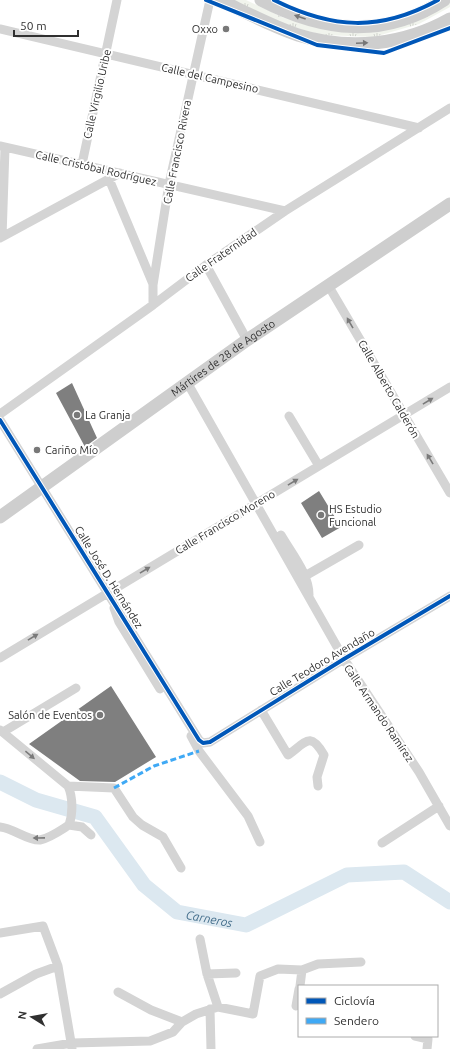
<svg xmlns="http://www.w3.org/2000/svg" width="450" height="1049" font-family="Ubuntu,sans-serif">
<style>
.grass{fill:url(#grass-tufts)}
.lines{fill:none;stroke-linecap:round;stroke-linejoin:round}
.river{stroke:#dce8f0;stroke-width:15}
.building{fill:#7f7f7f}
.minor{stroke:#d4d4d4;stroke-width:9}
.secondary{stroke:#cecece;stroke-width:13}
.quiet{stroke:#3fa9f5;stroke-width:3;stroke-dasharray:6 3;stroke-linecap:butt}
.cycleway-casing{stroke:#fff;stroke-width:6}
.cycleway{stroke:#0057b8;stroke-width:4}
.oneway{fill:#777}
.oneway2{fill:#7a7a7a}
.poi-dot{fill:#787878;stroke:#fff;stroke-width:1.5}
.labels{text-anchor:middle;dominant-baseline:central;stroke-width:4;stroke-linejoin:round;paint-order:stroke}
.poi-label{font-size:11px;fill:#303030;stroke:#fff;text-anchor:start}
.street-label{font-size:11px;fill:#303030;stroke:#fff}
.water-label{font-size:12px;font-style:italic;fill:#446e8b;stroke:#fff}
</style>
<defs>
<pattern id="grass-tufts" width="24" height="20" patternUnits="userSpaceOnUse"><rect width="24" height="20" fill="#f1f4ed"/><path d="M3 7l-1-3M5 7V3M7 7l1-3M15 17l-1-3M17 17v-4M19 17l1-3" fill="none" stroke="#cfd2cc"/></pattern>
</defs>
<rect width="100%" height="100%" fill="#fff"/>
<path class="grass" d="M233 0H246L284 18 373 31 450 0V7L419 24 374 37 323 35 281 24Z"/>
<g class="lines">
<path class="river" id="s1" d="M0 782 36 800 95 817 144 885 177 912 246 925 347 875 404 872 450 902"/>
</g>
<path class="building" d="M72 383 97 438 85 447 56 393Z
M319 491 341 527 322 538 301 503Z
M111 686 156 757 115 782 80 781 29 744Z"/>
<g class="lines">
<path class="minor" d="M0 29 419 128
M0 146 285 211
M82 164 117 0
M109 179 153 284
M2 237 5 148
M0 238 120 173
M206 265 247 340
M328 285 450 493
M153 305V285L169 184 210 0
M188 384 344 659 419 772 450 826
M0 414 153 305 206 265 285 211 450 108
M289 416 319 466
M0 420 199 740 203 743 210 742 344 659 450 596
M281 535C292 554 309 574 309 595
M305 576 359 545
M114 608 119 622 160 689
M0 658 450 387
M261 710 288 755C306 742 310 731 324 755L317 777 318 786
M0 730 68 786C73 797 73 814 69 825 61 830 50 838 40 840 28 841 13 828 0 827
M3 732 76 688
M191 736 199 751 248 816 260 842
M68 786 114 788 133 817 142 825 163 837 181 868
M69 825 82 827 91 835
M382 843 439 806
M0 933 43 926 58 966 72 1048
M200 939 207 974 218 1007
M207 974 236 973
M300 986 302 970
M118 992 151 1010 182 1022
M0 994 36 974 58 966
M296 1006 299 989
M210 1009 211 1049
M415 1036 428 1039 427 1049
M37 1049 72 1043 150 1041 173 1032 182 1022 196 1014 218 1007 253 1014 260 976 278 969 302 970 318 964 361 962"/>
<g class="secondary">
<path d="M220 0C245 12 271 26 298 35 349 51 404 45 450 19"/>
<path d="M261 0C323 32 384 39 444 0"/>
<path id="s2" d="M0 517 247 340 450 204"/>
</g>
<path class="quiet" d="M114 788 154 766 199 751"/>
<g class="cycleway-casing">
<path id="cycleway" d="M206 0 317 45 384 53 450 28
M274 0C332 29 380 32 438 0
M0 420 199 740 203 743 210 742 344 659 450 596"/>
</g>
<use href="#cycleway" class="cycleway"/>
</g>
<defs><path id="oneway-solid" d="M-6-.8H1V-3.2L6.5 0L1 3.2V.8H-6Z"/></defs>
<g class="oneway">
<use href="#oneway-solid" transform="translate(300 17) rotate(-161)"/>
<use href="#oneway-solid" transform="translate(362 43) rotate(-2)"/>
</g>
<g class="oneway2">
<use href="#oneway-solid" transform="translate(350 323) rotate(-120)"/>
<use href="#oneway-solid" transform="translate(428 401) rotate(-31)"/>
<use href="#oneway-solid" transform="translate(430 459) rotate(-121)"/>
<use href="#oneway-solid" transform="translate(293 482) rotate(-31)"/>
<use href="#oneway-solid" transform="translate(145 570) rotate(-31)"/>
<use href="#oneway-solid" transform="translate(33 637) rotate(-31)"/>
<use href="#oneway-solid" transform="translate(30 755) rotate(40)"/>
<use href="#oneway-solid" transform="translate(39 838) rotate(179)"/>
</g>
<g class="poi-dot">
<circle cx="226" cy="29" r="4"/>
<circle cx="77" cy="415" r="4"/>
<circle cx="37" cy="450" r="4"/>
<circle cx="321" cy="515" r="4"/>
<circle cx="100" cy="715" r="4"/>
</g>
<g class="labels">
<g class="poi-label">
<text x="218" y="29" text-anchor="end">Oxxo</text>
<text x="85" y="415">La Granja</text>
<text x="45" y="450">Cariño Mío</text>
<text x="329" y="509">HS Estudio<tspan x="329" dy="13">Funcional</tspan></text>
<text x="92" y="715" text-anchor="end">Salón de Eventos</text>
</g>
<g class="street-label">
<text transform="translate(210 78) rotate(13)">Calle del Campesino</text>
<text transform="translate(97 94) rotate(-77)">Calle Virgilio Uribe</text>
<text transform="translate(177 152) rotate(-79)">Calle Francisco Rivera</text>
<text transform="translate(96 168) rotate(13)">Calle Cristóbal Rodríguez</text>
<text transform="translate(221 255) rotate(-35)">Calle Fraternidad</text>
<text stroke="none"><textPath href="#s2" startOffset="274">Mártires de 28 de Agosto</textPath></text>
<text transform="translate(389 389) rotate(60)">Calle Alberto Calderón</text>
<text transform="translate(225 522) rotate(-31)">Calle Francisco Moreno</text>
<text transform="translate(109 577) rotate(58)">Calle José D. Hernández</text>
<text transform="translate(322 662) rotate(-31)">Calle Teodoro Avendaño</text>
<text transform="translate(379 713) rotate(56)">Calle Armando Ramírez</text>
</g>
<g class="water-label">
<text stroke="none"><textPath href="#s1" startOffset="261">Carneros</textPath></text>
</g>
</g>
<rect x="298" y="985" width="140" height="52" fill="#ffffff" stroke="#acacac"/>
<rect x="306" y="998" width="20" height="6" fill="#0057b8" stroke="#acacac"/>
<text x="334" y="1005" font-size="12" fill="#303030">Ciclovía</text>
<rect x="306" y="1018" width="20" height="6" fill="#3fa9f5" stroke="#acacac"/>
<text x="334" y="1025" font-size="12" fill="#303030">Sendero</text>
<g transform="translate(32 1017) rotate(281)" stroke="#ffffff" stroke-width="3" paint-order="stroke">
<path d="M0-3L7 15L0 10L-7 15Z" fill="#303030"/>
<text y="-6" font-size="11" font-weight="bold" text-anchor="middle" fill="#303030">N</text>
</g>
<path d="M14 30v6h64v-6" fill="none" stroke="#303030" stroke-width="2"/>
<text x="20" y="30" font-size="12" fill="#303030" stroke="#ffffff" stroke-width="3" paint-order="stroke">50 m</text>
</svg>
